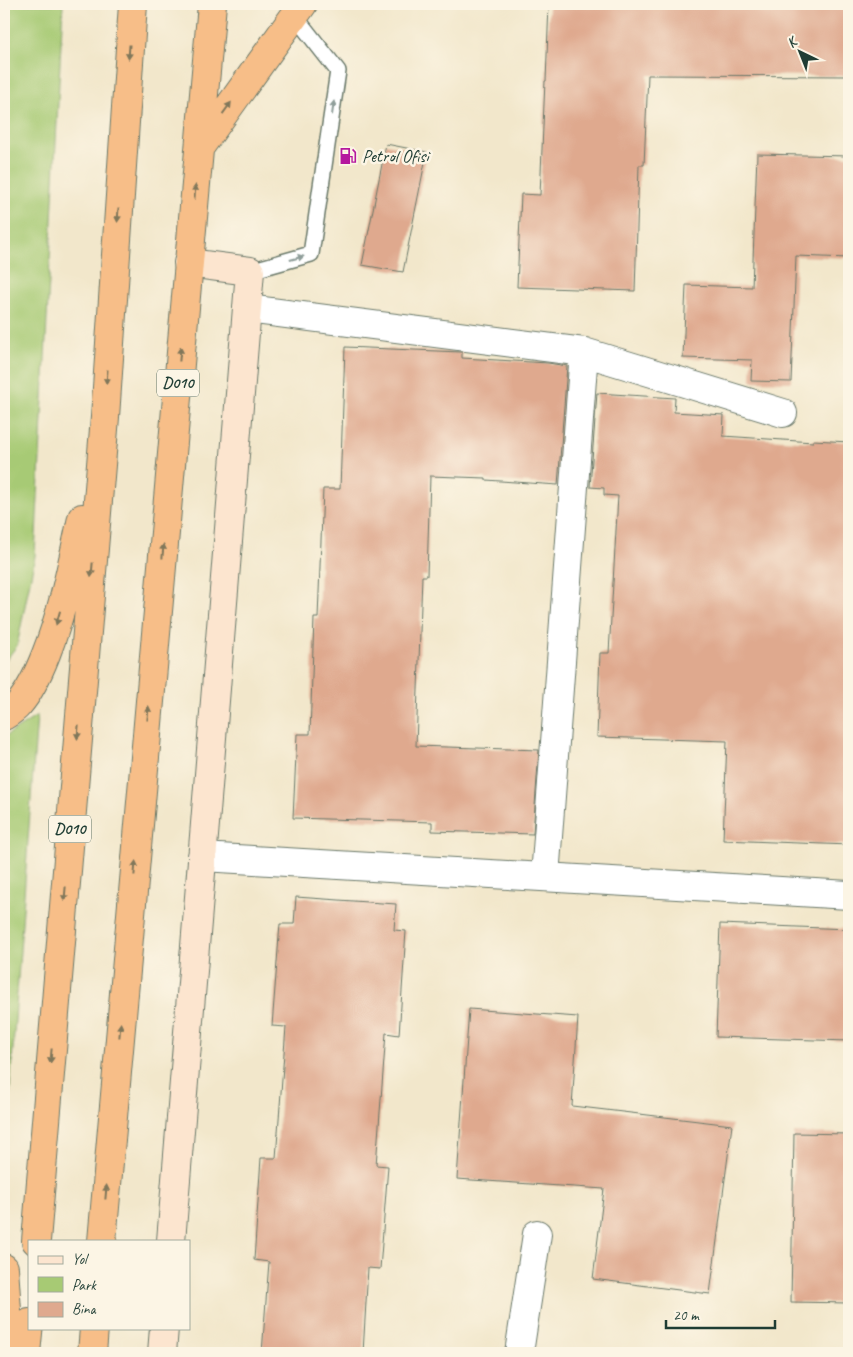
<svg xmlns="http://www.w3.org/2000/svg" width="853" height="1357" font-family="Caveat,sans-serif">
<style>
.green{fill:#a7ca74;stroke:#638454}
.building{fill:#dfa98e}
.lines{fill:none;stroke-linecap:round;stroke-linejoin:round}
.lane-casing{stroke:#697869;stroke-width:18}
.street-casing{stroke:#697869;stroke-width:30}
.secondary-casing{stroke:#697869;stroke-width:30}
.highway-casing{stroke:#697869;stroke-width:30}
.lane{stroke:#fff;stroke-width:15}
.street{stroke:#fff;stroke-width:28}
.secondary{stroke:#fce5cf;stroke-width:28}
.highway{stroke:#f7be88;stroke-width:28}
.oneway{fill:#80775a}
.oneway2{fill:#8f9e9a}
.labels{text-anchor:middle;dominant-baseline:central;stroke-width:5;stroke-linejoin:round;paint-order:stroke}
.shield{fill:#fcf5e5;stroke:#617469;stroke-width:1}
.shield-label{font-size:16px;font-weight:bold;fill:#1f3d34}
.poi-label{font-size:18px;fill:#1f3d34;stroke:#fcf5e5;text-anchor:start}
</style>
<rect width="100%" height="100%" fill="#fcf5e5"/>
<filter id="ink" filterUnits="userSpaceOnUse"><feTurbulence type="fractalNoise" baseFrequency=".02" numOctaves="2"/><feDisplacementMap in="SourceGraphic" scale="10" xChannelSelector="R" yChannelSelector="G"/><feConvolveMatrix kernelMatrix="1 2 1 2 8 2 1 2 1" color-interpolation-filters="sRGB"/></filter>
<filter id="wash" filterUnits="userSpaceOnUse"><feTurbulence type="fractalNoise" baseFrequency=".0096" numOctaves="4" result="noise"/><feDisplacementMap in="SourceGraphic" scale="20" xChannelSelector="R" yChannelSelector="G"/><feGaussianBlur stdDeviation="1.12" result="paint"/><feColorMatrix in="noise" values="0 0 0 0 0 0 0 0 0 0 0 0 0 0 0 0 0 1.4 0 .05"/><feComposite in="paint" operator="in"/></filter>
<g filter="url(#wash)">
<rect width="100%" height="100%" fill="#f2e7cb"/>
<path class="green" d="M4 4H63L35 556 17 646 4 662Z
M37 716 7 1131 4 1130V737Z"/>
<g id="blocks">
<path class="building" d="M549 4H849V76L648 75 644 165H639L635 291 517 287 521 194 540 195 545 81H546Z
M386 144 427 152 403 272 362 265Z
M757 154 849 156V258L796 256 791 382 751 381 752 360 683 358 686 285 752 287Z
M345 347 460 352H462V358L548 363 567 366 558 485 486 480V478L430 476 427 576H422L416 746 539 750 533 834 432 831V822L293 818 297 734H310L314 618H318L323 489H340Z
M597 393 675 398 674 412 724 415 723 436 813 442V440L849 442V845L723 840 727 741 597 737 600 653H609L618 496 604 495V488L590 487Z
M296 897 396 904 394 930 406 931 399 1035 386 1033 376 1165 388 1166 380 1269 368 1268 363 1353H262L269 1262 254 1260 261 1158H276L286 1027 272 1026 280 924H294Z
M720 924 849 929V1041L716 1037Z
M469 1009 578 1017 572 1106 732 1125 710 1294 593 1279 604 1189 457 1179Z
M794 1133 849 1134V1303L791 1302Z"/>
</g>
</g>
<g filter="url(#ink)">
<use href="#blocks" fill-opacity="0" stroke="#697869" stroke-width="1"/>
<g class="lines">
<g class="lane-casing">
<path id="lane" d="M250 271 311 254 338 71 294 15"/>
</g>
<g class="street-casing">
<path id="street" d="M247 309 584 352 545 877
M584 352 783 413
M202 857 849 895
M519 1353 537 1234"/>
</g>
<g class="secondary-casing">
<path id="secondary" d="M171 1241 250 271 188 263
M162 1353 164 1328"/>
</g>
<g class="highway-casing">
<path id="highway" d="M200 147 303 4
M4 716C9 713 15 709 19 704 31 690 39 672 46 654 63 611 72 564 82 518
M36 1241 105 417 133 4
M102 1241 212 4
M4 1268 10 1353
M26 1353 29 1323
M92 1353 94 1328"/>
</g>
<use href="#lane" class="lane"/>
<use href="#street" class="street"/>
<use href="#secondary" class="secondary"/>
<use href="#highway" class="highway"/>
</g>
<defs><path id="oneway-solid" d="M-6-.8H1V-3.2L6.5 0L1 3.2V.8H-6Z" transform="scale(1.25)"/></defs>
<g class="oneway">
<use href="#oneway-solid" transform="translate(129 52) rotate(94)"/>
<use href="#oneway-solid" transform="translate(227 108) rotate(-54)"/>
<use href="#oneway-solid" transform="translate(195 192) rotate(-85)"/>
<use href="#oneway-solid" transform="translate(118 215) rotate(94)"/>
<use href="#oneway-solid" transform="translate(180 354) rotate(-85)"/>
<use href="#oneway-solid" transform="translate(107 377) rotate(94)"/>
<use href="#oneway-solid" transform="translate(163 551) rotate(-85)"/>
<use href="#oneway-solid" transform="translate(92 570) rotate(95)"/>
<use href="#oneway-solid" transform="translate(58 618) rotate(106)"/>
<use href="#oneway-solid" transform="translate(148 713) rotate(-85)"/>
<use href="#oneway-solid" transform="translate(78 732) rotate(95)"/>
<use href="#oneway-solid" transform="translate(135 868) rotate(-85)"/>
<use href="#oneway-solid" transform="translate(65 894) rotate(95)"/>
<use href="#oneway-solid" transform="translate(120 1030) rotate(-85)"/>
<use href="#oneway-solid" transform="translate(51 1056) rotate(95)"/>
<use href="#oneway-solid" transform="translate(106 1192) rotate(-85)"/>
</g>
<g class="oneway2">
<use href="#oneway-solid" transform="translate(333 108) rotate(-82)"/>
<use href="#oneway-solid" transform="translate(297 258) rotate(-15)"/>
</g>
</g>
<defs>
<g id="fuel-bare" transform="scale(1.35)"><path d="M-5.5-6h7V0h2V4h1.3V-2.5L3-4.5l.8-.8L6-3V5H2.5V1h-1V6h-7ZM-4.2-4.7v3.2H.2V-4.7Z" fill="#b5179e" stroke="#fcf5e5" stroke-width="2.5" paint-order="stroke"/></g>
</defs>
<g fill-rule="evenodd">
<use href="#fuel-bare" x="348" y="156"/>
</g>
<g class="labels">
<g class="shield">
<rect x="157" y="369.5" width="42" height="27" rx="4"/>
<rect x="49" y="815.5" width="42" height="27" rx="4"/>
</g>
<g class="shield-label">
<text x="178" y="383">D010</text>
<text x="70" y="829">D010</text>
</g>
<g class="poi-label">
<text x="362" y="156">Petrol Ofisi</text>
</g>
</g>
<rect width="853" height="1357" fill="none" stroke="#fcf5e5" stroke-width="20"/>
<rect x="28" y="1240" width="162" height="90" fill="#fcf5e5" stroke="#a4ab9e"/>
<rect x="38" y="1256" width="25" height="8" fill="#fce5cf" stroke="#a4ab9e"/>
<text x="72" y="1264" font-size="15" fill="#1f3d34">Yol</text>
<rect x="38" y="1277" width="25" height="15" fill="#a7ca74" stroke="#a4ab9e"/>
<text x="72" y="1290" font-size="15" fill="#1f3d34">Park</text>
<rect x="38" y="1302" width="25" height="15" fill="#dfa98e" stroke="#a4ab9e"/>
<text x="72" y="1314" font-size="15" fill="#1f3d34">Bina</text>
<g transform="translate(800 52) rotate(317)" stroke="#fcf5e5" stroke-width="4" paint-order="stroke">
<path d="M0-4L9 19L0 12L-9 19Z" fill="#1f3d34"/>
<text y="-8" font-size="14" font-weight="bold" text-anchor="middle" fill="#1f3d34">K</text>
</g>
<path d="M666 1320v8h109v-8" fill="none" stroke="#1f3d34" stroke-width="2.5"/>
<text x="673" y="1320" font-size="15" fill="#1f3d34" stroke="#fcf5e5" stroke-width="4" paint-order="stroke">20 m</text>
</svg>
